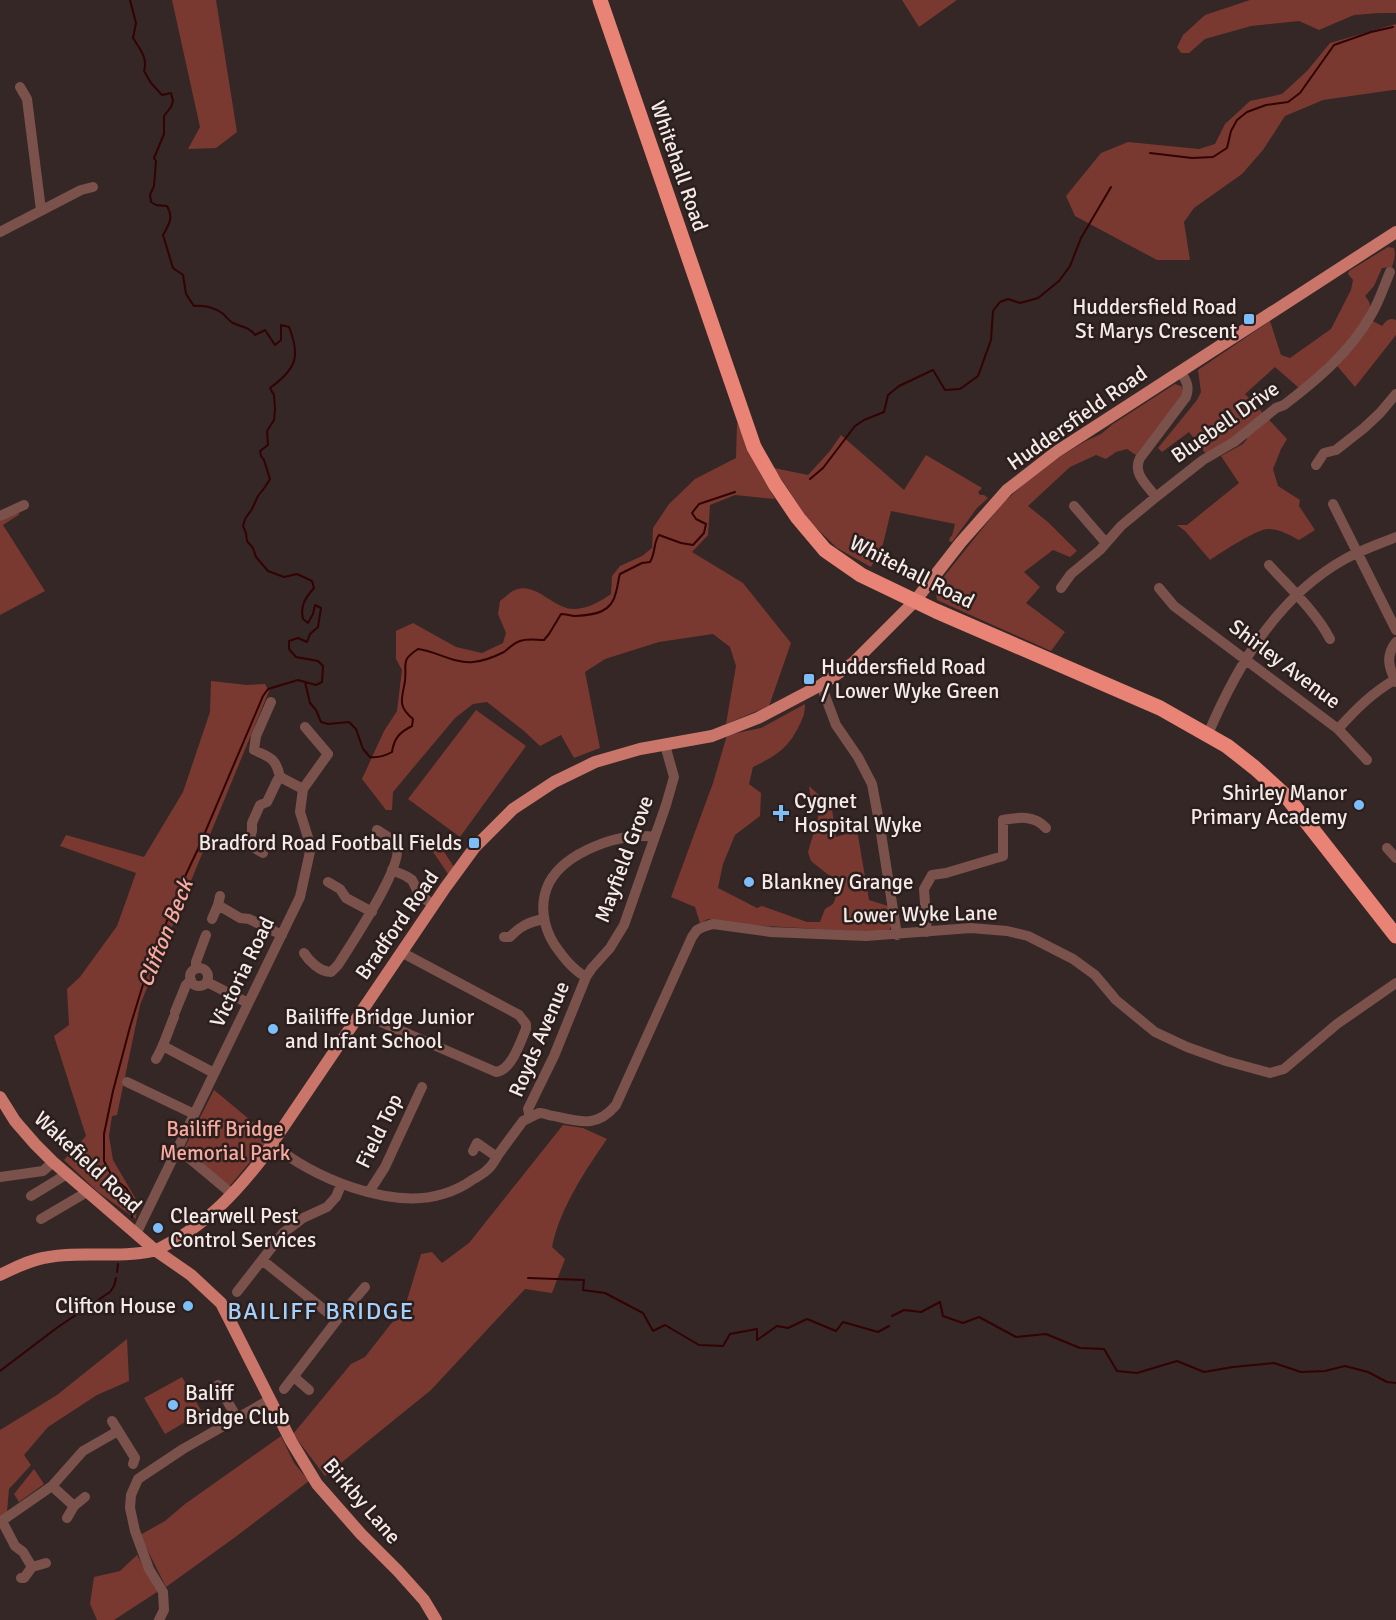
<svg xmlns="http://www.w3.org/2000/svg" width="1396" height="1620" font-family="Signika,sans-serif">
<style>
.green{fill:#793930}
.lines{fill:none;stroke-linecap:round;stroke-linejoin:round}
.stream{stroke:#320302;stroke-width:2}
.minor{stroke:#7b524b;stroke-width:10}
.major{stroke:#c97569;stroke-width:12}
.highway{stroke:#e88375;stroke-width:15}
.poi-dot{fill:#7dbef9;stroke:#2b1e1c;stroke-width:2}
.labels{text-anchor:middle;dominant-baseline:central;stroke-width:5;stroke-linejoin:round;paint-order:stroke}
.street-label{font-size:21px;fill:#f4ebe9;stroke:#2b1e1c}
.poi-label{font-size:21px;fill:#f4ebe9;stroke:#2b1e1c;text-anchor:start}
.park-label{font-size:21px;fill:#f8aa9e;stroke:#2b1e1c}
.water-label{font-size:22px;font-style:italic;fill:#f9ab9f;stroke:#2b1e1c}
.quarter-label{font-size:24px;letter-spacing:1.5px;fill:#a2d1fe;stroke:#2b1e1c}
</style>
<rect width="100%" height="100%" fill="#352725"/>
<path class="green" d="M172 0H216L237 132 216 148 188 149 200 127Z
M902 0H957L919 27Z
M1250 0H1396V13H1379L1354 15 1319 30 1299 21 1251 26 1205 39 1189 53H1181L1177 47 1183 35 1205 15Z
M1396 24V90H1393L1323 100 1285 116 1263 150 1242 174 1194 208 1184 222 1190 260H1157L1075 216 1066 196 1101 153 1128 142 1199 149 1215 144 1225 124 1250 101 1282 94 1307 71 1330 43Z
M1388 247 1394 248C1396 254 1394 261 1392 267L1382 268 1374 286 1365 296C1372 304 1371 308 1367 318L1382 326C1386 321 1389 317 1396 320V335L1355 387 1333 361 1299 388 1275 367 1245 394 1287 439 1281 449 1273 469 1278 486 1300 500 1299 506 1315 530 1299 540C1289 535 1280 529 1268 529 1257 529 1220 553 1210 560L1185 531 1177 525H1187L1239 483 1221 456 1243 444 1247 439V435L1206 454 1189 432 1162 452 1158 448 1197 400 1201 392 1198 370 1270 321 1281 355 1290 358 1331 329 1351 290 1353 280 1348 274 1349 271Z
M1175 384 1181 386 1184 392 1136 455 1127 449 1116 452 1106 459 1096 455 1070 467 1028 506 1048 522 1077 551 1070 557 1053 550 1024 572 1040 587 1026 603 1065 632 1051 651 937 600 935 589 946 574 1002 504 1027 481 1061 456 1086 441 1101 434 1113 424Z
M737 422 761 475 775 499 735 495 710 505 708 535 692 552 743 583 791 643 769 706 726 724 736 666 730 647 713 634 659 642 605 659 585 672 600 748 574 758 561 735 540 746 524 731 487 702 473 704 455 718 393 792 392 810H386L362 779 384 731 397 711 402 670 396 659V631L413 623 456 647 482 653 503 643 506 633 498 614 500 601C504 598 510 592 515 590 537 581 554 611 576 609 589 608 601 601 611 594L612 576 620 566 642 556 652 548 653 528 669 504 695 479 736 458Z
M841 435 904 490 926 455 982 488 978 492 980 495H984L988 498 977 508 952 542 949 541 950 537 952 536 955 524 891 511 883 544 871 567 837 548 808 520 774 468 808 475 830 451Z
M17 513 20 514 3 525 45 591 0 615V521Z
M211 681 247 685 265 684 269 691 140 1005 117 1115 112 1116 109 1136 113 1160 137 1201 136 1219 98 1192 64 1160 86 1136 54 1036 69 1025 67 989 80 977 117 926 136 873 60 846 66 835 144 857 183 792 210 712Z
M805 704C805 713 803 718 799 726 787 750 775 756 753 767L749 784 761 793 760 816 735 835 723 864 718 888 757 908 762 906 807 922H820L825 909 833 904 841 885 811 861 808 852 819 814 810 794 809 786 821 797 830 795 836 837 857 830 869 900 888 906 892 924 888 933 749 925 708 919 700 923 695 907 671 897 713 783 727 735 761 728Z
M476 710 526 746 460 837 408 799Z
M435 838 454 867 448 874 427 843Z
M214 1090 271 1137 228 1188 184 1149Z
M563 1125 583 1128 607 1139C585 1171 560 1208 552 1247L565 1259 552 1293 525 1289 431 1390 325 1476 293 1434 351 1364 365 1357 390 1325 404 1310 421 1254 432 1252 442 1263 469 1243Z
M127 1339 129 1381 97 1395 48 1427 24 1455 31 1465 9 1489 7 1512 0 1520V1430L57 1395Z
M182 1377 202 1412 165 1434 144 1398Z
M281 1436 294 1463 309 1481 234 1538 166 1587 140 1535 165 1521 185 1504Z
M34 1469 44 1484 19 1502 14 1494Z
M137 1555 157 1592 114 1620H97L90 1604 94 1577 120 1571Z"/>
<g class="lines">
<path class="stream" d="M130 0 136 23 133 38C140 49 148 58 144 71L151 83 162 95 171 93 173 101 171 107 164 116V134L154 158 156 161 154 186 150 195 151 202 156 205 167 206C174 218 169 224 163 235L173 268 183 275 186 294 194 306C204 305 213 307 222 313 226 316 229 321 233 323 242 327 249 327 255 335L265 330 275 345 281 340V325L289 327C301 357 296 369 270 388L274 395 275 409 274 420 267 431 268 445 260 451 261 456 264 460 270 479 265 487 258 496 252 509 245 519 243 526 246 533 247 541 253 548 256 557 268 571 284 577 297 574 312 581 314 588C305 598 300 606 303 619L308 623 313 614 315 605 321 608 318 627 310 634 307 642 298 638 289 641V649L296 657 318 661 323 666 322 682 316 685 298 680 268 689 263 696 198 849 180 887 145 978 130 1027 113 1091 104 1134V1161L113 1178 126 1188 133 1199 132 1217
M1150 153 1192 158 1213 157 1227 148 1231 131 1237 120 1247 112 1266 105 1288 102 1300 93 1334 45 1371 32 1393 27
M810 479 823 468 855 426 864 420 884 412 888 395 899 386 933 370 945 390 960 389 978 376 991 340 993 311 1000 302 1008 299 1020 303 1038 298 1059 281 1070 266 1081 238 1111 187
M305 682 310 703 316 710 321 722 328 724 349 722 356 729 363 749 370 757C379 758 385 756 392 752 394 738 400 732 412 726L413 719C397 706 402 699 405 681 407 663 400 661 418 649 436 651 454 664 473 662 484 661 494 657 504 652 509 648 514 643 520 641 528 638 536 640 544 640L549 634 561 614C567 614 570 616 575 616 594 615 612 613 616 592 618 586 618 580 620 574L642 563 650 562C656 552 653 543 659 535L681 543 693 545 704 533 706 524 696 519 692 513 699 504 735 492
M117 1272 118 1264
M528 1278 584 1280 583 1290 605 1293 643 1313 653 1331 665 1325 699 1345 723 1346 730 1334 757 1329V1340L777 1326 788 1328 807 1319 836 1331 843 1322 878 1332 889 1326
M892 1316 904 1310 921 1312 940 1302 943 1316 963 1323 979 1317 1016 1337 1046 1334 1080 1348 1104 1349 1117 1371 1137 1373 1177 1361 1204 1372 1233 1367 1274 1363 1301 1372 1325 1371 1345 1366 1368 1372 1387 1382 1396 1383
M0 1371 58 1327 110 1292 114 1286 116 1278"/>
<path class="minor" d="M20 87 27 99 41 210
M0 232 81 190 93 187
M1316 465 1324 453 1336 450 1364 428 1380 413 1396 394
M1156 497C1147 485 1132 473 1140 458L1186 397C1190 386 1186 380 1180 371
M1333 504 1396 630
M1074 506 1106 543
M0 516 24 505
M1269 565C1289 587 1316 612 1330 639
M1061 588 1071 574 1100 550 1121 526 1156 497 1203 460 1234 442 1276 408 1284 405C1318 379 1350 352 1371 315 1379 302 1384 286 1390 272
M1159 588 1174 606 1338 729 1367 760
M1396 642C1385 656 1389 668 1396 682
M821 685 836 725 858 757 872 784 880 827 897 935
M271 702 256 736 254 750C271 757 277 760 280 778
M1338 729C1356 709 1373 692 1396 679
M1208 734C1237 666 1277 597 1345 559 1361 550 1379 544 1396 537
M232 844H248L263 853
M248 844 252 831V823L260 805 267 802 278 779 282 778 303 789
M1387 848 1396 858
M392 870 406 876 412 880 419 894 433 905
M328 882 340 889 346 898 372 912
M218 905 240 918 249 919 282 935
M212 919 218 905 220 896
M927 932 924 889 932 875 946 873 1003 856V820C1019 817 1034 815 1046 828
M504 937H510C520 926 529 922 544 919
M304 953C309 961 320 972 331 972L338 965C349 947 407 862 396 844 392 838 383 834 377 830
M190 977a9 9 0 1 1 18 0a9 9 0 1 1-18 0Z
M196 969V962L206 935
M586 977C572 969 563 957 554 944 543 926 539 903 549 883 565 852 622 831 654 837
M207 982 248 1003
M175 1012 186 985 191 980
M360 1013 496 1072C512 1070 520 1042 526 1029V1024L519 1015 401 952
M163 1046 214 1073
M156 1059C164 1046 168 1031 174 1017
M127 1082 194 1114
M530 1117 528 1109 554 1056 586 977 592 968 610 948 624 925 666 805 674 777 665 745
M273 1144C311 1178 392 1210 443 1194 453 1191 464 1186 472 1180 477 1177 483 1174 487 1170 492 1166 495 1160 498 1155 506 1144 514 1133 523 1121 528 1119 535 1114 540 1113 544 1113 550 1116 554 1116 580 1122 597 1128 616 1105L692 937 697 930 703 927 713 924 771 932 866 936 971 928 1007 931 1028 936 1073 959 1095 975 1116 1000 1155 1032 1187 1047 1226 1061 1270 1073 1284 1069 1337 1024 1396 983
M177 1148 232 1194
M473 1151 477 1143 497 1157
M0 1177 43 1171 53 1162
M369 1192 385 1167 422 1087
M31 1196 67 1174
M41 1219 87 1192
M136 1234 300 897 311 847 300 812 303 789 328 754 305 727
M262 1260 337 1320
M237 1292 283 1233 303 1218 327 1207 336 1197 341 1185
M294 1377 309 1390
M218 1385 237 1418
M284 1389 337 1320 365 1287
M112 1421 135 1458 133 1464
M52 1486 74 1506
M67 1518 74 1506 85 1497
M2 1521 15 1546 23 1552 32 1567
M0 1522 52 1486 83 1451 118 1431
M21 1578H24L32 1567 46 1563
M159 1620 164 1610 163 1592 149 1569 135 1531 130 1508 131 1495 138 1479 183 1449 269 1400"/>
<path class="major" d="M0 1097 15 1121 35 1144 53 1162 155 1250 191 1275 221 1303 291 1441 317 1484 361 1534 398 1571 424 1600 436 1620
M0 1275C14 1268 28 1261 43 1258 79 1250 117 1259 153 1251 160 1249 167 1244 173 1241 209 1221 236 1192 261 1160L445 888 475 847 513 809 554 782 595 762 640 749 712 736 758 718 821 685 853 663 915 601 961 542 1007 490 1056 452 1396 232"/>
<path class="highway" d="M600 0 754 447 775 484 798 518 825 550 861 575 936 611 1160 708 1227 746 1255 768 1287 797 1396 936"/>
</g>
<g class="poi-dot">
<rect x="1243" y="313" width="12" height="12" rx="3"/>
<rect x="803" y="673" width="12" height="12" rx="3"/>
<circle cx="1359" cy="805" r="6"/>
<path d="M778 804h6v6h6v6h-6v6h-6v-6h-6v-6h6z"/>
<rect x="468" y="837" width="12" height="12" rx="3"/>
<circle cx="749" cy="882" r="6"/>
<circle cx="273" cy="1029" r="6"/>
<circle cx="158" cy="1228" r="6"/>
<circle cx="188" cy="1306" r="6"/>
<circle cx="173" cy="1405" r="6"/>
</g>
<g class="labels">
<g class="street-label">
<text transform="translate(679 166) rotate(71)">Whitehall Road</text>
<text transform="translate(1077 418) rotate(-35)">Huddersfield Road</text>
<text transform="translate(1225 422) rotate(-35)">Bluebell Drive</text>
<text transform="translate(912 572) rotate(27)">Whitehall Road</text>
<text transform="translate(1285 664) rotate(37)">Shirley Avenue</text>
<text transform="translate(624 859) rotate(-70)">Mayfield Grove</text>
<text transform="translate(920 914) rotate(-1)">Lower Wyke Lane</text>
<text transform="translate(397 925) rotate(-55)">Bradford Road</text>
<text transform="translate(242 972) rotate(-64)">Victoria Road</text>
<text transform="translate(539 1039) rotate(-67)">Royds Avenue</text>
<text transform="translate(379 1131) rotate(-64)">Field Top</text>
<text transform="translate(88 1162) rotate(43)">Wakefield Road</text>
<text transform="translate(362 1501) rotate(49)">Birkby Lane</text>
</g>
<g class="poi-label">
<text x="1237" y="307" text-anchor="end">Huddersfield Road<tspan x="1237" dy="24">St Marys Crescent</tspan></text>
<text x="821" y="667">Huddersfield Road<tspan x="821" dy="24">/ Lower Wyke Green</tspan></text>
<text x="1347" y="793" text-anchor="end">Shirley Manor<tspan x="1347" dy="24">Primary Academy</tspan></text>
<text x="794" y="801">Cygnet<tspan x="794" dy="24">Hospital Wyke</tspan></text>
<text x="462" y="843" text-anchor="end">Bradford Road Football Fields</text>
<text x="761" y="882">Blankney Grange</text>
<text x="285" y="1017">Bailiffe Bridge Junior<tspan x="285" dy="24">and Infant School</tspan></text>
<text x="170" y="1216">Clearwell Pest<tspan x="170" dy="24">Control Services</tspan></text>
<text x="176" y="1306" text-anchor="end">Clifton House</text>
<text x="185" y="1393">Baliff<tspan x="185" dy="24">Bridge Club</tspan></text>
</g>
<g class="park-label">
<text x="225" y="1129">Bailiff Bridge<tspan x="225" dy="24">Memorial Park</tspan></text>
</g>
<g class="water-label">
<text transform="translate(165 933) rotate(-68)">Clifton Beck</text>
</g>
<g class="quarter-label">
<text x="321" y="1311">BAILIFF BRIDGE</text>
</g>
</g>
</svg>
